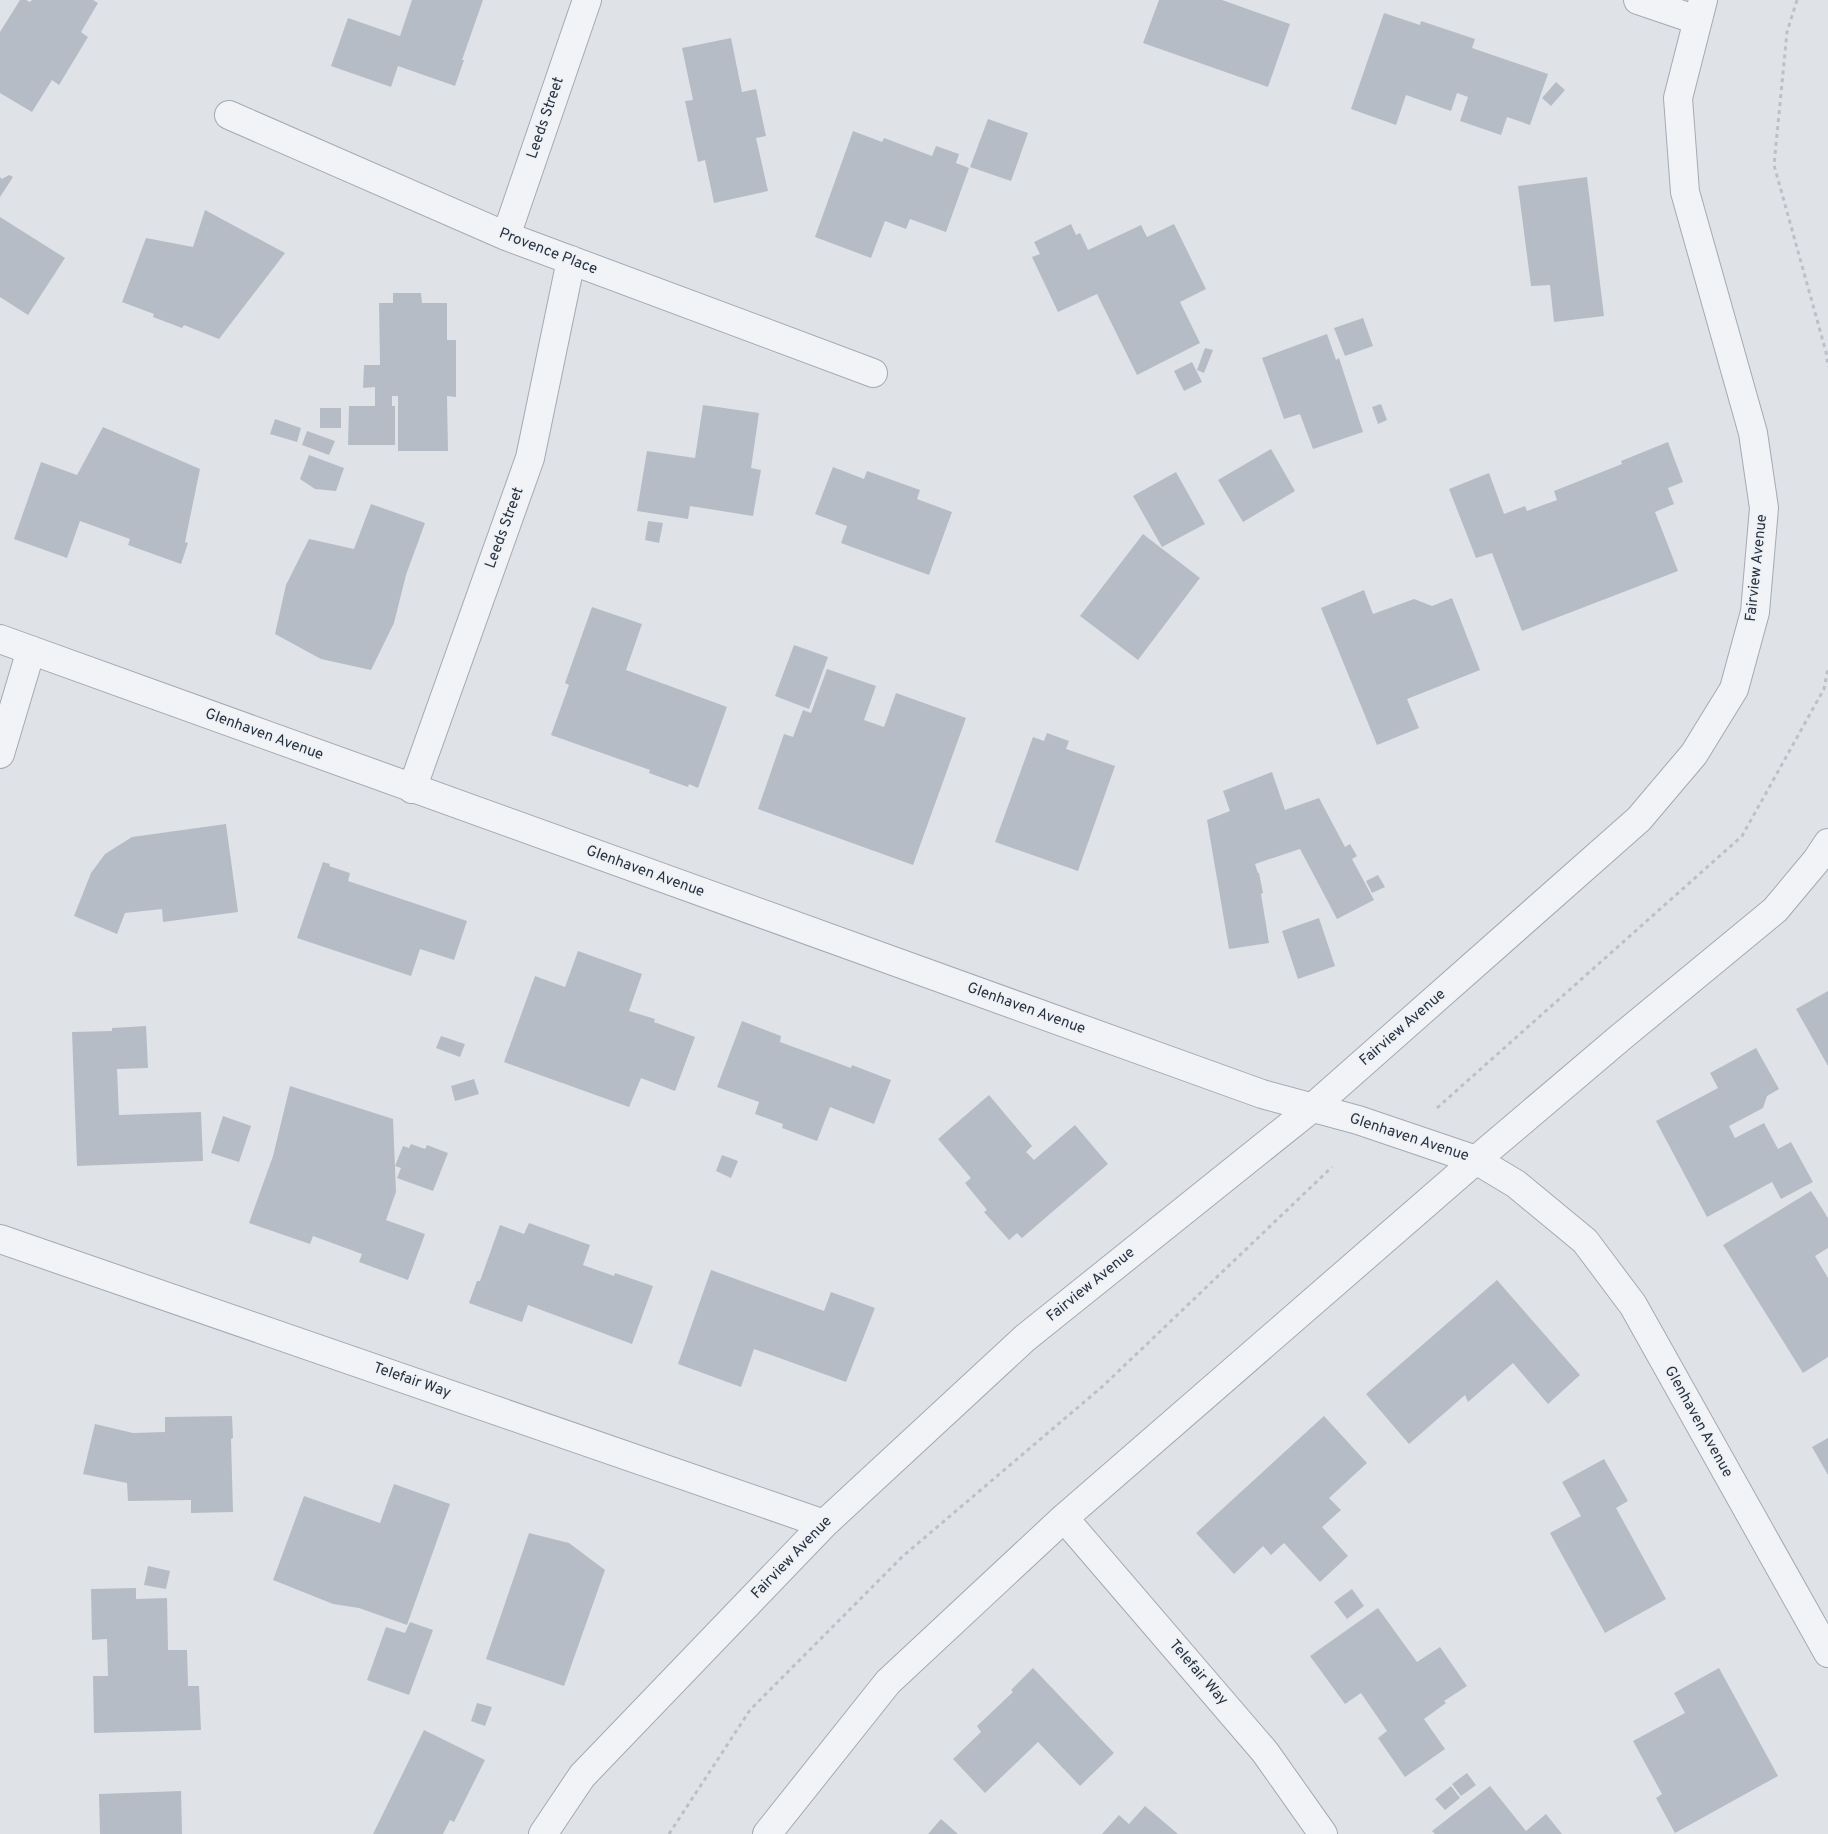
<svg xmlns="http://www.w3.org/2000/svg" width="1828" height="1834" font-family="Overpass,sans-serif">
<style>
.building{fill:#b6bcc5}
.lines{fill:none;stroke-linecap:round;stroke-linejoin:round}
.street-casing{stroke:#a4aab2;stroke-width:30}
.path{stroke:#bdc1c6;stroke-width:3;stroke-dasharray:4 4;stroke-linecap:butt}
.street{stroke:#f2f3f6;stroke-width:28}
.labels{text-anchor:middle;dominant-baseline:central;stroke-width:4;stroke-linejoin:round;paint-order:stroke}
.street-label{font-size:15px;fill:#28313f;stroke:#eef2f6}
</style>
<rect width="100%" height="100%" fill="#dfe3e8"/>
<path class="building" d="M20 0H26L30 2 32 0H93L98 3 81 32 88 37 59 85 52 80 32 112 0 93V32Z
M412 0H483L462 60H464L455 86 398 66 391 87 331 66 348 18 400 36Z
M1159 0H1222L1290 24 1268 87 1143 43Z
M1384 13 1420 25 1421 21 1475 39 1472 48 1548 74 1530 125 1507 117 1501 135 1460 121 1468 97 1457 93 1451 111 1406 95 1396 125 1351 109Z
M731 38 742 92 756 89 766 136 756 138 768 191 714 203 705 160 698 162 685 101 693 100 682 48Z
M1556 82 1565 90 1551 106 1542 98Z
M988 119 1028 133 1011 181 970 167Z
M853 131 882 142 884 138 932 156 936 146 959 154 956 163 969 168 946 232 910 219 906 229 885 221 871 258 815 237Z
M9 175 13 177 0 197V177L2 179Z
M1587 177 1604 316 1554 322 1550 285 1531 286 1518 186Z
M205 210 285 253 219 339 184 325 182 328 153 317 154 314 122 302 146 238 193 247Z
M0 217 65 258 28 315 0 297Z
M1071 224 1076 235 1080 233 1088 250 1141 225 1147 237 1174 224 1206 289 1180 302 1200 343 1137 375 1097 294 1058 312 1032 257 1040 254 1034 242Z
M393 293H421L422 303H447V340H456V397L447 396 448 451H398V396H392V406H395V445H348L349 406H375V387L363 388 364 365H380L379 303H393Z
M1363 318 1373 346 1345 356 1334 328Z
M1327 334 1336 360 1339 358 1363 432 1313 449 1300 414 1284 419 1262 358Z
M1205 348 1213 350 1204 373 1197 370Z
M1192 362 1202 382 1184 391 1174 371Z
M1381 404 1387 420 1378 424 1372 407Z
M703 405 759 413 751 468 761 470 753 516 690 506 688 519 637 511 647 451 695 458Z
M320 408H341V428H320Z
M275 419 301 428 297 442 270 434Z
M103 427 200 469 185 542 188 543 181 564 128 545 130 539 80 521 67 558 14 539 41 462 77 475Z
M307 431 335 441 329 455 302 445Z
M1668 442 1683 482 1668 488 1674 504 1655 512 1678 571 1522 631 1492 553 1476 558 1449 489 1489 473 1504 514 1525 506 1527 511 1557 500 1554 491 1622 464 1621 461Z
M1271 449 1295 491 1243 522 1218 480Z
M309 455 344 468 336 491 315 489 300 479Z
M833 467 864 479 867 471 920 490 917 499 952 512 929 575 841 543 847 526 815 514Z
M1176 472 1205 524 1162 547 1133 496Z
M371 504 425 523 406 575 394 623 371 670 321 659 275 634 286 585 309 539 354 549Z
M648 521 663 523 659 543 645 540Z
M1143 534 1200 578 1138 660 1080 616Z
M1364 590 1373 614 1414 599 1432 606 1452 598 1480 670 1407 699 1419 728 1377 745 1321 608Z
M592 607 642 624 626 670 727 707 698 788 689 784 688 787 649 773 650 770 551 735 569 685 565 683Z
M794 645 828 657 809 709 775 696Z
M827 669 876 686 864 720 884 727 896 693 966 718 913 865 758 809 784 734 793 737 803 710 811 713Z
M1047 733 1069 741 1066 749 1115 766 1078 871 995 842 1033 737 1044 741Z
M1272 772 1285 810 1319 798 1345 847 1350 844 1357 856 1352 859 1374 900 1337 919 1300 849 1255 864 1258 873H1259L1263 893 1261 894 1269 943 1229 949 1207 820 1230 811 1223 791Z
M226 824 238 912 163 922 162 909 125 913 117 934 74 916 91 873 105 854 132 837Z
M323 862 330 864 329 866 350 873 348 881 467 921 454 960 420 949 411 976 297 938Z
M1378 875 1385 887 1372 893 1366 881Z
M1319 918 1335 966 1298 979 1282 931Z
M578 951 642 974 629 1011 655 1019 654 1022 695 1037 675 1091 641 1078 629 1107 504 1062 535 976 565 987Z
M1828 991V1066L1796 1009Z
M742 1021 781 1036 780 1042 851 1068 852 1065 891 1080 874 1124 830 1107 817 1141 782 1128 783 1124 755 1114 759 1102 717 1087Z
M146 1026 148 1068 117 1069 119 1115 201 1112 203 1161 77 1166 72 1032 112 1031V1028Z
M441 1036 465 1044 460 1057 436 1048Z
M1756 1048 1779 1089 1767 1096 1763 1108 1729 1126 1735 1138 1764 1123 1778 1149 1791 1142 1813 1182 1781 1199 1772 1182 1707 1217 1656 1121 1718 1088 1710 1073Z
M474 1079 479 1094 455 1101 451 1086Z
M290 1086 393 1119 396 1192 386 1220 425 1234 408 1280 359 1262 362 1254 313 1236 310 1244 249 1223 273 1156Z
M989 1095 1032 1146 1026 1152 1034 1160 1075 1125 1108 1164 1022 1238 1017 1233 1009 1240 984 1212 987 1210 965 1183 971 1178 938 1139Z
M223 1116 251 1126 239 1162 211 1153Z
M411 1144 425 1149 427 1145 448 1153 433 1191 397 1178 401 1168 395 1166 403 1146 409 1148Z
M722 1155 738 1161 731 1178 716 1171Z
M1811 1191 1828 1218V1248L1815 1256 1828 1278V1357L1803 1373 1723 1245Z
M529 1223 590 1245 583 1265 614 1276 615 1273 653 1286 632 1344 528 1305 522 1322 469 1303 477 1281H480L500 1225 524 1234Z
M711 1270 824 1311 831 1292 875 1308 846 1382 754 1349 741 1387 678 1364Z
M1497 1280 1580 1375 1548 1404 1513 1363 1468 1402 1465 1395 1409 1444 1366 1394Z
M232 1416 233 1438 231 1439 233 1512 191 1513V1500L128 1501 127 1483 83 1474 95 1424 133 1433 165 1432V1417Z
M1324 1416 1367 1463 1329 1498 1341 1510 1322 1527 1348 1556 1320 1582 1284 1543 1271 1555 1263 1546 1234 1574 1196 1533Z
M1828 1438V1475L1812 1447Z
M1604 1459 1628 1501 1616 1508 1666 1599 1605 1633 1550 1533 1581 1516 1562 1482Z
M394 1484 450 1504 407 1625 359 1608 333 1604 273 1580 304 1496 380 1523Z
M529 1533 569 1543 605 1570 564 1686 486 1659Z
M148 1566 170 1571 166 1589 144 1585Z
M136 1588V1599L167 1598 168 1650H187L188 1686H199L201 1730 94 1733 93 1676H108L107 1639 92 1640 91 1589Z
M1352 1589 1364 1606 1347 1619 1334 1602Z
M1378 1608 1417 1662 1440 1647 1467 1686 1444 1701 1446 1703 1424 1719 1445 1749 1405 1777 1378 1738 1387 1731 1361 1693 1345 1704 1310 1656Z
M410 1622 433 1630 409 1695 367 1680 386 1627 405 1633Z
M1033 1668 1114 1753 1080 1786 1038 1742 985 1793 953 1759 981 1732 977 1726 1013 1692 1011 1690Z
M1719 1668 1778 1776 1675 1833 1656 1798 1662 1794 1633 1741 1685 1713 1674 1693Z
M477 1703 492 1707 485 1726 471 1721Z
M424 1730 485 1760 454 1822 450 1820 443 1834H373Z
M1467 1773 1476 1785 1461 1796 1452 1784Z
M1451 1786 1460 1798 1445 1810 1435 1799Z
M1490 1786 1526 1831 1546 1814 1562 1834H1435L1432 1831Z
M181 1791 182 1834H100L99 1794Z
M1145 1806 1178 1834H1102L1119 1815 1129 1824Z
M941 1819 958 1834H928Z"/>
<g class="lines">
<g class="street-casing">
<path id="street" d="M1638 0 1697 20
M229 115 506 236 873 373
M506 236 587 0
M0 639 1262 1094 1358 1120 1476 1160 1516 1184 1585 1241 1633 1305 1828 1653
M0 754 31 650
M412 789 530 458 571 260
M0 1239 824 1524
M1064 1518 1265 1752 1323 1834
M543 1834 582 1776 824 1524 1025 1338 1312 1108 1639 819 1694 754 1734 689 1755 612 1764 508 1753 433 1685 192 1678 98 1703 0
M767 1834 888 1682 1064 1518 1476 1160 1621 1037 1775 910 1816 861 1828 843"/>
</g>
<path class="path" d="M1797 0 1787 32 1774 165 1826 352 1828 367
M1437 1108 1742 836 1824 689 1828 668
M669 1834 750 1710 903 1556 1103 1386 1332 1167"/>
<use href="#street" class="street"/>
</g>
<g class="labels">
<g class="street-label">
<text transform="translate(546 118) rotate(-71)">Leeds Street</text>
<text transform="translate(548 252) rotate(21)">Provence Place</text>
<text transform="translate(505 528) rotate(-70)">Leeds Street</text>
<text transform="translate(1757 568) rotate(-84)">Fairview Avenue</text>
<text transform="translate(264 735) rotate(20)">Glenhaven Avenue</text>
<text transform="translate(645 872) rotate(20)">Glenhaven Avenue</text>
<text transform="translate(1026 1009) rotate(20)">Glenhaven Avenue</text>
<text transform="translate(1403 1028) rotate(-41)">Fairview Avenue</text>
<text transform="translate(1409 1138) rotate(18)">Glenhaven Avenue</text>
<text transform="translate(1091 1285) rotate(-39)">Fairview Avenue</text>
<text transform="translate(412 1381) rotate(19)">Telefair Way</text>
<text transform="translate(1698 1422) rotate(61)">Glenhaven Avenue</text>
<text transform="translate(792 1558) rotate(-46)">Fairview Avenue</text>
<text transform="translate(1198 1673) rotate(49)">Telefair Way</text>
</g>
</g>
</svg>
